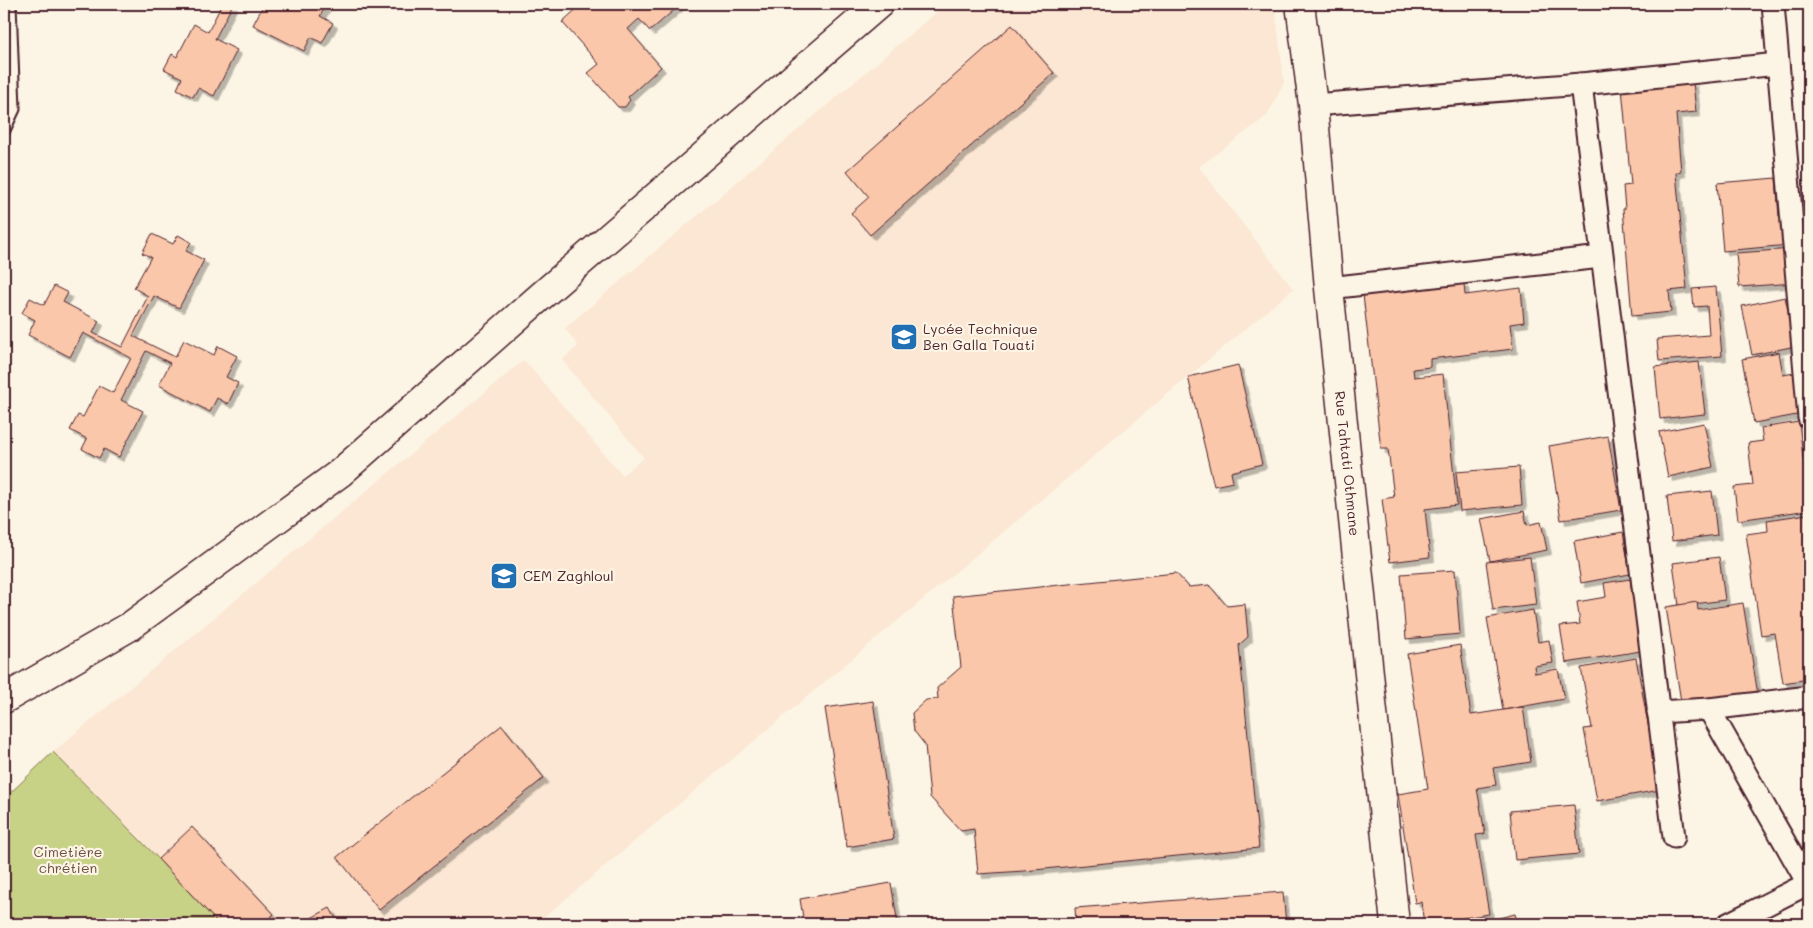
<svg xmlns="http://www.w3.org/2000/svg" width="1813" height="928" font-family="Mali,sans-serif">
	<defs>
		<filter id="shadow"><feDropShadow dx="4.5" dy="4.5" stdDeviation="0" flood-color="#0004"/></filter>
	</defs>
	<rect width="100%" height="100%" fill="#fcf5e5"/>
	<filter id="ink" filterUnits="userSpaceOnUse"><feTurbulence type="fractalNoise" baseFrequency=".02" numOctaves="2"/><feDisplacementMap in="SourceGraphic" scale="10" xChannelSelector="R" yChannelSelector="G"/><feConvolveMatrix kernelMatrix="1 2 1 2 8 2 1 2 1" color-interpolation-filters="sRGB"/></filter>
	<g filter="url(#ink)">
		<!-- built -->
		<polygon fill="#fbe7d3" points="946,4 1275,4 1284,83 1267,116 1199,167 1293,289 536,924 223,924 53,752 524,360 622,475 644,458 562,360 578,346 565,328"/>
		<!-- green -->
		<polygon fill="#c7d286" stroke="#887858" points="53,752 223,924 4,924 4,799"/>
		<!-- building -->
		<g fill="#fac7aa" stroke="#4a1f2b" filter="url(#shadow)">
			<polygon points="222,4 233,4 215,39 237,50 214,96 198,88 193,97 177,89 182,78 164,69 172,54 177,57 194,24 208,32"/>
			<polygon points="264,4 327,4 320,16 333,23 322,43 311,37 304,51 253,25"/>
			<polygon points="582,4 603,4 606,7 610,4 681,4 650,31 639,19 628,29 661,67 628,97 630,100 625,107 618,107 588,73 599,64 562,22"/>
			<polygon points="1805,4 1809,4 1809,32"/>
			<polygon points="1012,25 1054,73 870,235 851,213 869,197 847,171"/>
			<polygon points="1693,82 1696,112 1676,114 1681,172 1676,173 1687,289 1669,291 1671,312 1632,316 1623,209 1625,209 1623,186 1631,185 1622,88"/>
			<polygon points="1776,178 1779,217 1787,216 1789,245 1723,251 1717,183"/>
			<polygon points="152,234 173,244 178,235 191,242 186,251 204,260 179,308 154,296 133,336 175,357 184,340 214,355 218,346 237,356 226,377 238,383 228,404 217,398 210,412 159,385 170,363 146,351 121,400 143,411 119,457 104,449 99,458 82,449 87,439 70,430 78,415 83,417 99,386 113,393 131,358 83,333 70,357 28,335 35,320 22,313 30,298 44,305 54,286 68,293 63,302 99,321 93,333 122,347 148,296 134,288 151,257 142,253"/>
			<polygon points="1793,249 1795,283 1739,287 1736,253"/>
			<polygon points="1464,283 1465,295 1521,288 1524,322 1510,324 1513,349 1430,359 1430,367 1413,369 1414,377 1443,374 1457,505 1425,509 1430,557 1390,562 1382,499 1394,497 1388,449 1381,449 1363,295"/>
			<polygon points="1716,287 1722,356 1659,361 1657,339 1709,335 1707,306 1694,307 1692,289"/>
			<polygon points="1785,297 1796,346 1752,355 1742,306"/>
			<polygon points="1779,352 1783,375 1794,373 1802,414 1754,423 1742,359"/>
			<polygon points="1699,362 1705,414 1660,419 1655,367"/>
			<polygon points="1238,365 1262,464 1231,472 1233,482 1214,486 1188,377"/>
			<polygon points="1799,422 1809,510 1738,520 1734,487 1753,485 1748,443 1763,441 1761,428"/>
			<polygon points="1704,423 1713,467 1668,477 1659,432"/>
			<polygon points="1608,436 1621,510 1561,520 1549,446"/>
			<polygon points="1519,467 1522,505 1460,511 1456,472"/>
			<polygon points="1712,491 1717,535 1672,541 1667,496"/>
			<polygon points="1524,511 1527,525 1541,522 1547,550 1490,561 1481,519"/>
			<polygon points="1808,514 1809,679 1783,683 1775,633 1761,635 1746,534 1768,531 1767,520"/>
			<polygon points="1623,532 1630,574 1581,583 1574,541"/>
			<polygon points="1530,557 1536,605 1493,610 1486,562"/>
			<polygon points="1719,557 1725,600 1679,606 1673,563"/>
			<polygon points="1455,570 1460,634 1406,639 1401,574"/>
			<polygon points="1176,573 1189,587 1209,585 1227,606 1245,604 1248,637 1239,645 1259,848 1024,871 978,874 974,829 961,831 930,797 925,745 914,731 912,713 926,700 938,699 937,688 961,667 953,596"/>
			<polygon points="1630,579 1641,651 1566,663 1560,626 1580,624 1577,602 1606,597 1604,583"/>
			<polygon points="1697,602 1698,610 1743,603 1758,695 1682,708 1666,607"/>
			<polygon points="1533,610 1538,642 1549,640 1553,663 1534,666 1535,673 1558,669 1564,699 1503,710 1487,618"/>
			<polygon points="1460,645 1471,715 1523,707 1531,762 1493,768 1496,785 1477,788 1485,834 1476,835 1489,914 1424,924 1421,902 1415,903 1398,794 1428,789 1407,654"/>
			<polygon points="1636,658 1660,790 1597,801 1584,729 1592,728 1581,668"/>
			<polygon points="873,701 894,839 847,847 825,708"/>
			<polygon points="502,725 544,778 379,910 337,857"/>
			<polygon points="1574,805 1579,854 1515,860 1510,811"/>
			<polygon points="192,827 274,914 262,924 219,924 158,859"/>
			<polygon points="891,883 898,924 804,924 800,899"/>
			<polygon points="1283,892 1286,924 1076,924 1075,908"/>
			<polygon points="330,908 339,924 300,924"/>
			<polygon points="1515,914 1518,924 1474,924"/>
			<polygon points="1002,917 1003,924 960,924"/>
		</g>
		<g fill="none" stroke-linecap="round" stroke-linejoin="round">
			<!-- service casing -->
			<g stroke="#4a1f2b" stroke-width="15">
				<polyline id="service" points="4,130 14,109 10,4"/>
			</g>
			<!-- minor casing -->
			<g stroke="#4a1f2b" stroke-width="25">
				<g id="minor">
					<polyline points="1773,4 1809,418"/>
					<polyline points="1581,84 1674,837"/>
					<polyline points="1313,105 1581,84 1778,64"/>
					<polyline points="1329,288 1601,257"/>
					<polyline points="1709,709 1809,885"/>
					<polyline points="1658,712 1709,709 1809,697"/>
					<polyline points="1728,924 1809,883"/>
				</g>
			</g>
			<!-- secondary casing -->
			<g stroke="#4a1f2b" stroke-width="31">
				<g id="secondary">
					<path id="s1" d="M1300,4L1313,105L1329,288L1395,924"/>
					<polyline points="4,699 129,627 340,473 540,297 879,4"/>
				</g>
			</g>
			<!-- service -->
			<use href="#service" stroke="#fcf5e5" stroke-width="11"/>
			<!-- minor -->
			<use href="#minor" stroke="#fcf5e5" stroke-width="21"/>
			<!-- secondary -->
			<use href="#secondary" stroke="#fcf5e5" stroke-width="28"/>
		</g>
	</g>
	<!-- icons -->
	<defs>
		<g id="school-square" transform="scale(1.4375)"><rect x="-9" y="-9" width="18" height="18" rx="4" fill="#1f6fb2" stroke="#fcf5e5"/><path d="M0-5L7-2L0 1L-7-2ZM-4 1L0 2.5L4 1V4Q0 6-4 4Z" fill="#fff"/></g>
	</defs>
	<g fill-rule="evenodd">
		<use href="#school-square" x="904" y="337"/>
		<use href="#school-square" x="504" y="576"/>
	</g>
	<g text-anchor="middle" stroke-width="4.5" stroke-linejoin="round" paint-order="stroke">
		<!-- poi labels -->
		<g font-size="14" fill="#4a1f2b" stroke="#fcf5e5" text-anchor="start">
			<text x="923" y="334">Lycée Technique<tspan x="923" dy="16">Ben Galla Touati</tspan></text>
			<text x="523" y="581">CEM Zaghloul</text>
		</g>
		<!-- street labels -->
		<g font-size="14" fill="#4a1f2b" stroke="#fcf5e5">
			<text dy="5" stroke="none"><textPath href="#s1" startOffset="462">Rue Tahtati Othmane</textPath></text>
		</g>
		<!-- park labels -->
		<g font-size="14" fill="#694c42" stroke="#fcf5e5">
			<text x="68" y="857">Cimetière<tspan x="68" dy="16">chrétien</tspan></text>
		</g>
	</g>
	<!-- margin -->
	<rect width="1813" height="928" fill="none" stroke="#fcf5e5" stroke-width="20"/>
	<rect x="10" y="10" width="1793" height="908" fill="none" stroke="#4a1f2b" stroke-width="2" filter="url(#ink)"/>
</svg>
